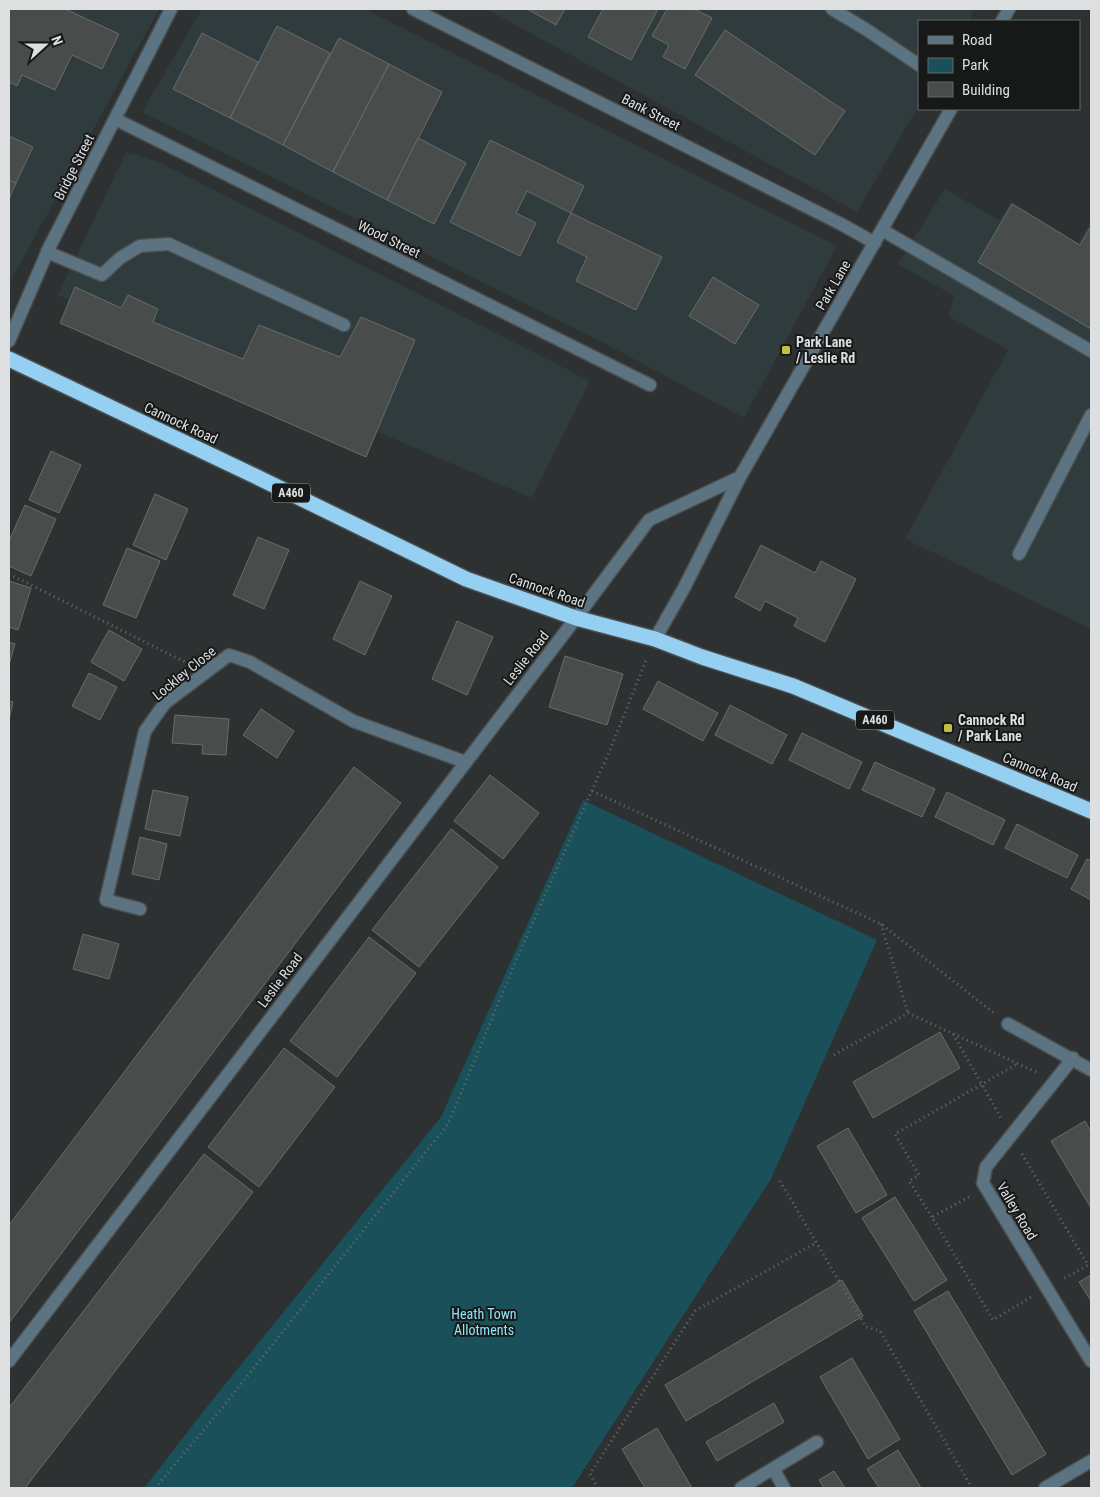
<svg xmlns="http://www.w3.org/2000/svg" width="1100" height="1497" font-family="'Roboto Condensed',sans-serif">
	<rect width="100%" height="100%" fill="#2d3132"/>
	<!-- built -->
	<g fill="#2f3b3d">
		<polygon points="9,9 159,9 9,284"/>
		<polygon points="202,9 365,9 837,246 744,418 600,341 142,112"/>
		<polygon points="486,9 975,9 968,21 919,21 919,105 857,212"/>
		<polygon points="126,152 159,162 590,381 532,498 58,295"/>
		<polygon points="945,189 999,220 1011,201 1078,243 1091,220 1091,629 905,539 1008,350 948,316 954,296 898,264"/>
	</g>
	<!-- green -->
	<polygon fill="#1a505a" points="583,800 877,940 771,1179 572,1488 144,1488 210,1403 441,1117"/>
	<!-- building -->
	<g fill="#484d4c" stroke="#676c6c">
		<polygon points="9,9 65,9 119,34 102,69 72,55 55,90 22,75 17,86 9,82"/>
		<polygon points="527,9 565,9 556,25"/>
		<polygon points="603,9 658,9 631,60 588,37"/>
		<polygon points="667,9 694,9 712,18 685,69 663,57 669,45 652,36"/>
		<polygon points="277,26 330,53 283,145 230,118"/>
		<polygon points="725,30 845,111 815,155 695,75"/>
		<polygon points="202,33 258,62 230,118 173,89"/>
		<polygon points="339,38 389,64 333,172 283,145"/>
		<polygon points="389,64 442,92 387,200 333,172"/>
		<polygon points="9,136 33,147 16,183 9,180"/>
		<polygon points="418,138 466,163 434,224 387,200"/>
		<polygon points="490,140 584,186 571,213 527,191 516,213 536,223 520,256 450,222"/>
		<polygon points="9,180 16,183 9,199"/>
		<polygon points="1012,204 1080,245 1091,226 1091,329 978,262"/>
		<polygon points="571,213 662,257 636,310 576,281 587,257 557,242"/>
		<polygon points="713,277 759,305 735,344 689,316"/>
		<polygon points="75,287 121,308 128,295 158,309 153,322 243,359 259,325 340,357 361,317 415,340 366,457 60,323"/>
		<polygon points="51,451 81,465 59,513 29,500"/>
		<polygon points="155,494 188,509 166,560 133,545"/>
		<polygon points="25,505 56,519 31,576 9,566 9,541"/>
		<polygon points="258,537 289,550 264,609 233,595"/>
		<polygon points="761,545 815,573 821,561 856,579 825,642 794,626 798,618 765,601 760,611 735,597"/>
		<polygon points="127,548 160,561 136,618 103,605"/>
		<polygon points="9,581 31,588 18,630 9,627"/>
		<polygon points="360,581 392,596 365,655 333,639"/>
		<polygon points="457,621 493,637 467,695 432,679"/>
		<polygon points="109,630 142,649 124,681 91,662"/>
		<polygon points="9,642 15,644 9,665"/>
		<polygon points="565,656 623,674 607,725 549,707"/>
		<polygon points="89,673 117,687 100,720 72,706"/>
		<polygon points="658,681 718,713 703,741 643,709"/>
		<polygon points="9,701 13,702 9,720"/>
		<polygon points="730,705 787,735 772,764 715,735"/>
		<polygon points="261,709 294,731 277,758 243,735"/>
		<polygon points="175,715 229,719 226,755 202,754 203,745 172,743"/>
		<polygon points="802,733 862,762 849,789 789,760"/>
		<polygon points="875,762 935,789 922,817 862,790"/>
		<polygon points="354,767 401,803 9,1323 9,1225"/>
		<polygon points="490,775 539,813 503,859 454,821"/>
		<polygon points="153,790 188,797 180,836 145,829"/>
		<polygon points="947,792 1005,820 993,845 935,817"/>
		<polygon points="1017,824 1078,855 1067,878 1005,848"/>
		<polygon points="451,829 498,867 419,967 372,930"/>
		<polygon points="140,837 167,844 159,880 132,874"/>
		<polygon points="1087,859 1091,861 1091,900 1071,889"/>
		<polygon points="83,934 119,944 109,979 73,969"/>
		<polygon points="369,937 416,973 337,1077 290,1041"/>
		<polygon points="940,1032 960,1068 873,1118 853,1082"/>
		<polygon points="284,1048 335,1087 259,1187 208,1147"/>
		<polygon points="1085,1121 1091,1132 1091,1208 1051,1141"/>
		<polygon points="848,1128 887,1195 856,1213 817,1146"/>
		<polygon points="204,1154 253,1192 25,1488 9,1488 9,1408"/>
		<polygon points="895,1197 947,1280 914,1301 862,1218"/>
		<polygon points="1091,1275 1091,1301 1079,1282"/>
		<polygon points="842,1280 863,1316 686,1421 665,1385"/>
		<polygon points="948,1291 1046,1454 1012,1475 914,1311"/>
		<polygon points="852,1358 900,1439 868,1459 820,1377"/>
		<polygon points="774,1403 784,1422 717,1461 706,1442"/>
		<polygon points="657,1428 692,1488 645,1488 622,1449"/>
		<polygon points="898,1450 921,1488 879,1488 867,1469"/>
		<polygon points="834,1471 845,1488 824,1488 819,1480"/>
	</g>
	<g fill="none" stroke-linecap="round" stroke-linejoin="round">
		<!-- minor casing -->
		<g stroke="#494d4e" stroke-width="15">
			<g id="minor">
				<polyline points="413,9 841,224 875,243"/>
				<polyline points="832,9 867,30 919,65"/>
				<polyline points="1002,21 1009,9"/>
				<polyline points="115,119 650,385"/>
				<polyline points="882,230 1091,351"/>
				<polyline points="47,252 102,275 120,258 140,246 169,244 344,325"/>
				<polyline points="9,341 49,248 171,9"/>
				<polyline points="1019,554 1091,415"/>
				<polyline points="655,639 684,588 740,477 951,109"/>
				<polyline points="140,909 106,900 145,731 165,703 229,655 250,662 353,721 465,762"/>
				<polyline points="1008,1024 1091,1070"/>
				<polyline points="1073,1058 986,1167 983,1183 1091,1361"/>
				<polyline points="9,1361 576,618 649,520 740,477"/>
				<polyline points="774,1470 784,1488"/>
				<polyline points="741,1488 817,1442"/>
				<polyline points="1045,1488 1091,1461"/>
			</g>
		</g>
		<!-- highway casing -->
		<g stroke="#494d4e" stroke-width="18">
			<polyline id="highway" points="9,359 257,477 466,579 576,618 655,639 702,657 793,686 1091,811"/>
		</g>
		<!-- path -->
		<g stroke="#686b6c" stroke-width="3" stroke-dasharray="1 4" stroke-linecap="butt">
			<polyline points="9,574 187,663"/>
			<polyline points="592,791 881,924 994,1013"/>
			<polyline points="881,924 908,1013"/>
			<polyline points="953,1034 1001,1118"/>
			<polyline points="834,1055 908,1013 1036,1072"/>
			<polyline points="1022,1154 1088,1265 1063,1279"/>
			<polyline points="780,1181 866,1327 880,1331 972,1488"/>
			<polyline points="969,1197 932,1217 993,1320 1031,1297"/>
			<polyline points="932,1217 909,1181 919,1175 895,1134 1017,1064"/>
			<polyline points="155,1488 218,1413 448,1124 517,958 610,750 647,658"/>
			<polyline points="598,1488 590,1474 695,1311 816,1243"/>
		</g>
		<!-- minor -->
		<use href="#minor" stroke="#5c7381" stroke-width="12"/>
		<!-- highway -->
		<use href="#highway" stroke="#95d0f2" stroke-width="15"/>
	</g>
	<!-- markers -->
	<g fill="#c1be40" stroke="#171919" stroke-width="2">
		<rect x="781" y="345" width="10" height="10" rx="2.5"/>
		<rect x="943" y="723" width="10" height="10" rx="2.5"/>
	</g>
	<g text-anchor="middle" stroke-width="4" stroke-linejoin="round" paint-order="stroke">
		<!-- shield labels -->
		<g fill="#171919" stroke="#a2a4a4" stroke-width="1">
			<rect x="272" y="483.5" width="38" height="19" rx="4"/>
			<rect x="856" y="710.5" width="38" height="19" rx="4"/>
		</g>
		<g font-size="12" font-weight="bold" fill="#dddfe0">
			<text x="291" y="497">A460</text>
			<text x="875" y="724">A460</text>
		</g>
		<!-- street labels -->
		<g font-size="14" fill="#dddfe0" stroke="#171919">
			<text transform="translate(651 112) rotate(27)" y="5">Bank Street</text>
			<text transform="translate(74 167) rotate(-63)" y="5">Bridge Street</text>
			<text transform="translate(389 239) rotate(26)" y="5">Wood Street</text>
			<text transform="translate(833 285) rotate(-60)" y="5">Park Lane</text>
			<text transform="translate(181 423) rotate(25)" y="5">Cannock Road</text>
			<text transform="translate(547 590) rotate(19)" y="5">Cannock Road</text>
			<text transform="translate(526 658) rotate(-52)" y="5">Leslie Road</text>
			<text transform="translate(184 673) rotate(-39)" y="5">Lockley Close</text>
			<text transform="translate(1040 772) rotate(23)" y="5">Cannock Road</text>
			<text transform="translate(280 980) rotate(-53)" y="5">Leslie Road</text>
			<text transform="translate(1017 1211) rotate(59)" y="5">Valley Road</text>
		</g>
		<!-- poi labels -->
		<g font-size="14" font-weight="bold" fill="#dddfe0" stroke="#171919" text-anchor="start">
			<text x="796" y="347">Park Lane<tspan x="796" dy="16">/ Leslie Rd</tspan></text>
			<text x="958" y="725">Cannock Rd<tspan x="958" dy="16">/ Park Lane</tspan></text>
		</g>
		<!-- park labels -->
		<g font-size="14" fill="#90e5f7" stroke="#171919">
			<text x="484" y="1319">Heath Town<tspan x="484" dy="16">Allotments</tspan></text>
		</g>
	</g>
	<!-- border -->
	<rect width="1100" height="1497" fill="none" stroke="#dddfe0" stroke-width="20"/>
	<!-- legend -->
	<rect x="918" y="20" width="162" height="90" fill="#171919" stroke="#666869"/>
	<rect x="928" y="36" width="25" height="8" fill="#5c7381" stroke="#666869"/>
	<text x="962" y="45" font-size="15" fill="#dddfe0">Road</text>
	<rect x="928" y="58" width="25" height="15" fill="#1a505a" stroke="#666869"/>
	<text x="962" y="70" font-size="15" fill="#dddfe0">Park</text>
	<rect x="928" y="82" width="25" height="15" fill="#484d4c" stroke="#666869"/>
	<text x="962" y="95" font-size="15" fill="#dddfe0">Building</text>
	<!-- north arrow -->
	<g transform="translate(45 45) rotate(69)" stroke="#171919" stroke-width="4" paint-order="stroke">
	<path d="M0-4L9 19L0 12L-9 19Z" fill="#dddfe0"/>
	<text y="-8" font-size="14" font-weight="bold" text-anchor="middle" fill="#dddfe0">N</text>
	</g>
</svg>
